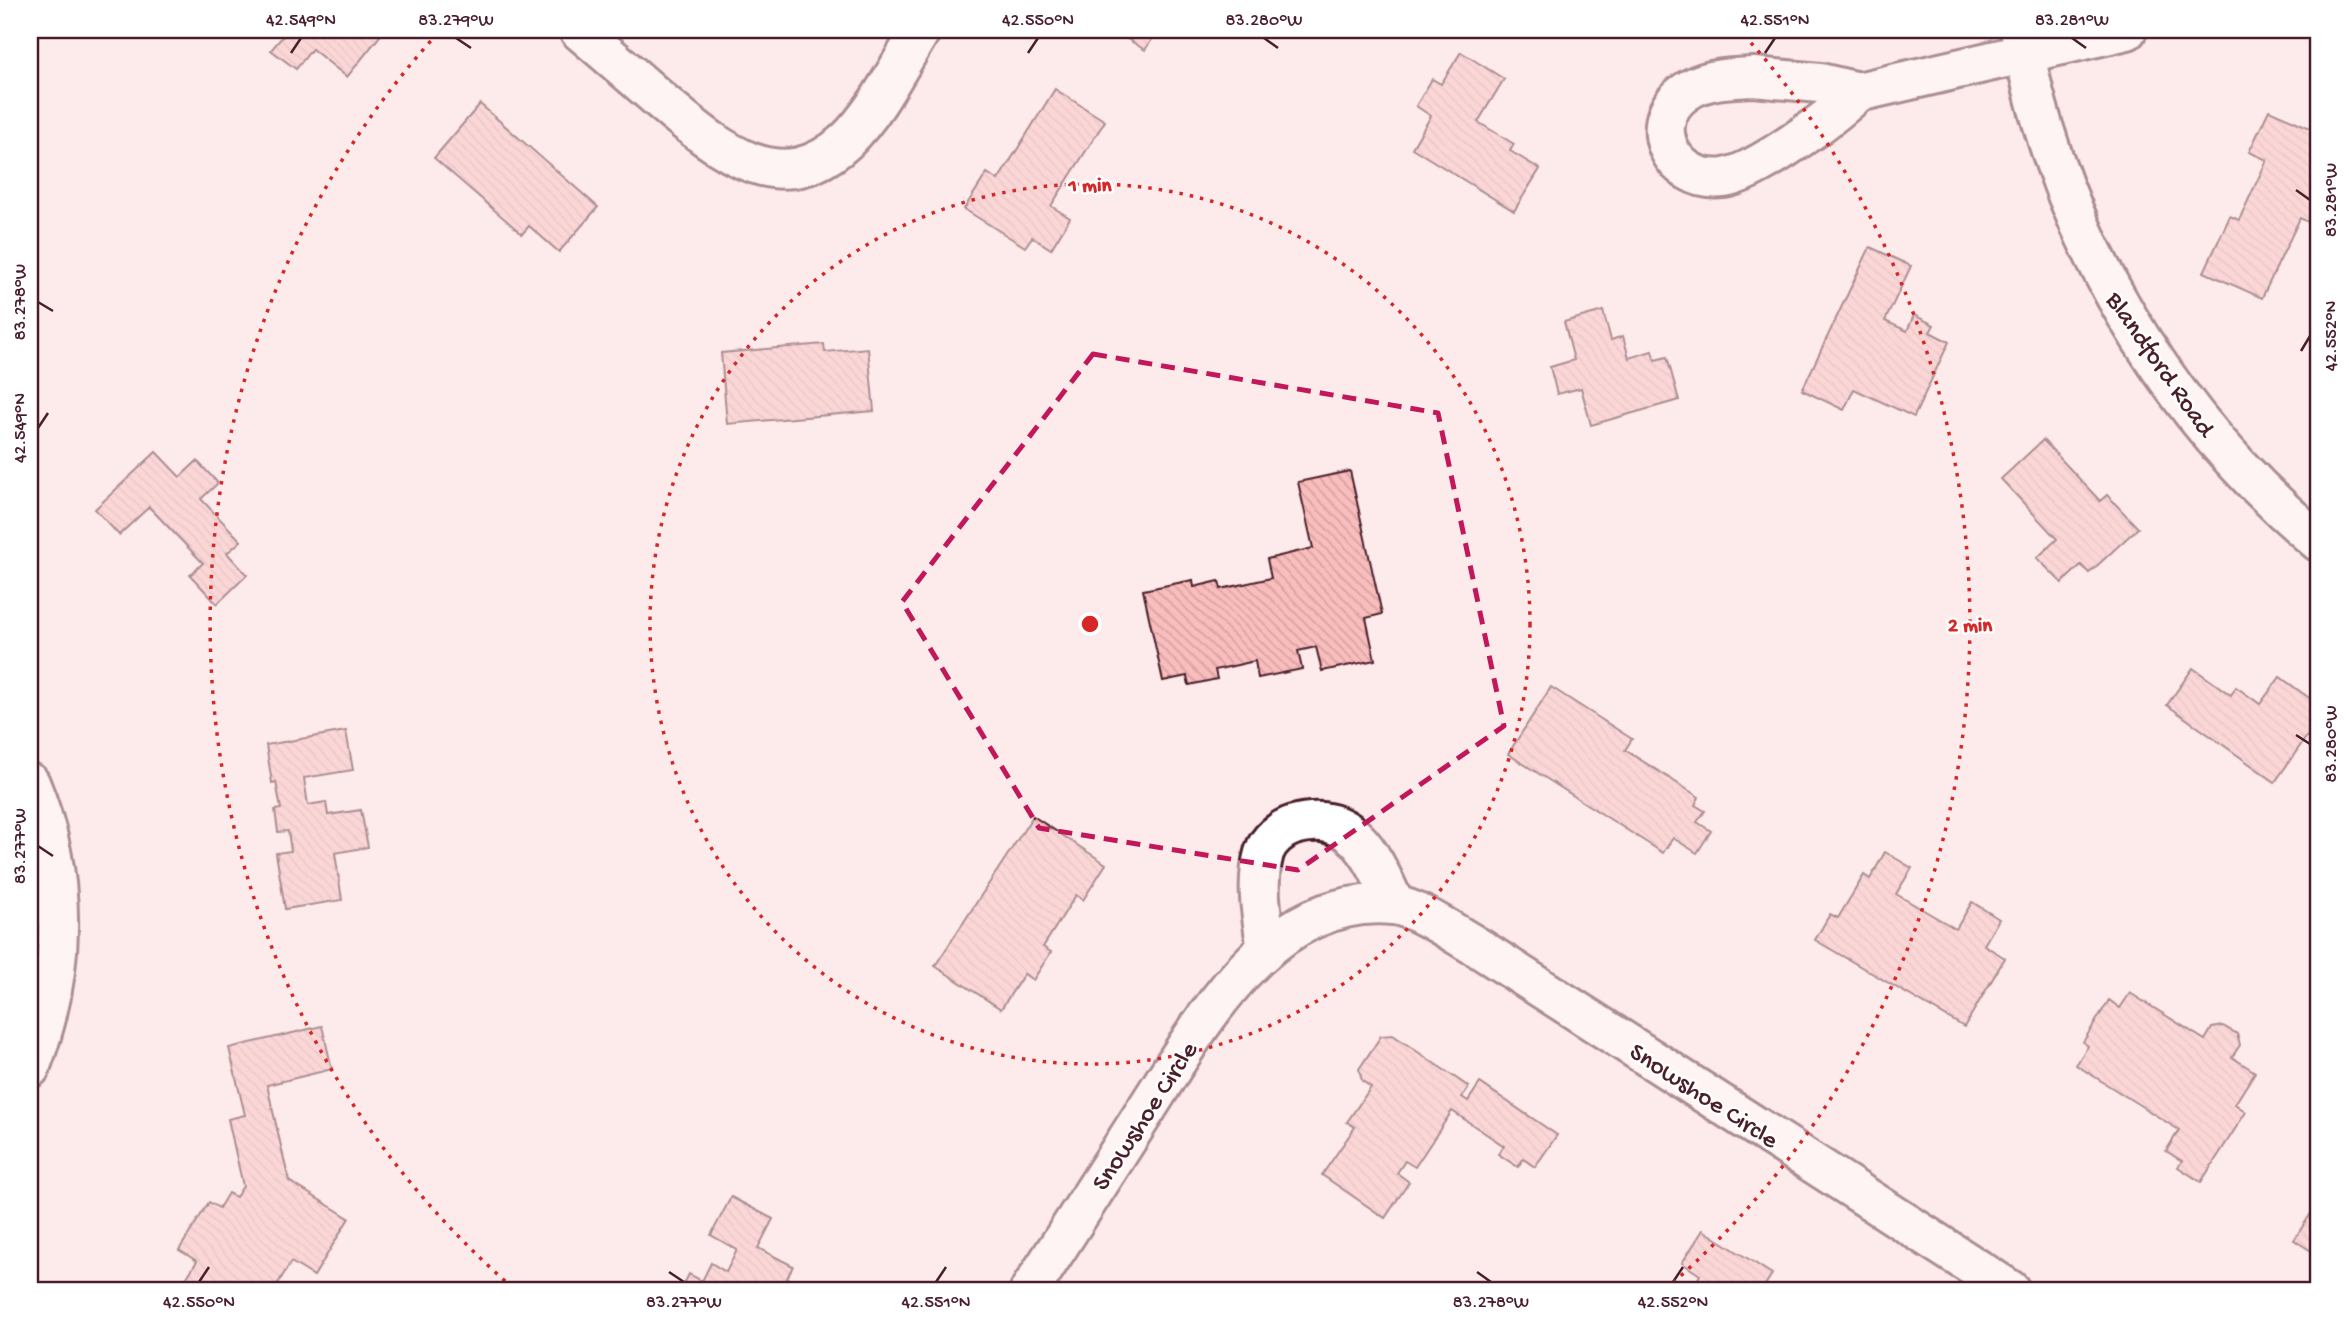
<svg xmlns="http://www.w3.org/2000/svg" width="2349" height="1320" font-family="'Gochi Hand',sans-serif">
	<defs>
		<pattern id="building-back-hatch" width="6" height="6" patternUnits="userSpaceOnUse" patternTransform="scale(1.75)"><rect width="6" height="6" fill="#f9bdbc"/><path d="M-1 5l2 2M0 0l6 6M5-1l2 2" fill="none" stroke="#d7a2a2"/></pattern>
	</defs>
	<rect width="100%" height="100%" fill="#fdebeb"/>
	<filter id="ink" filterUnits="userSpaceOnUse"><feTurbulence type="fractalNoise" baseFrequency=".0143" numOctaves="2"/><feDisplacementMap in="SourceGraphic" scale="14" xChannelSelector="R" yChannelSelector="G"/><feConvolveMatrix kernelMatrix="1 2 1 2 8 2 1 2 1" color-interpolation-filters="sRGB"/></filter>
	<g filter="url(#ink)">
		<!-- building -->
		<g fill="url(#building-back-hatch)" stroke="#4a1f2b" stroke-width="2">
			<polygon points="288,30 372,30 380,36 347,77 312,49 296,69 271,50"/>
			<polygon points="1113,30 1158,30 1145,50"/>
			<polygon points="1461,52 1504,79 1478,122 1514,144 1510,151 1540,169 1514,211 1412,148 1431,116 1416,106 1432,79 1441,84"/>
			<polygon points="1055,89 1105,121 1051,206 1070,218 1051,249 1032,237 1025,247 964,209 987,173 998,180"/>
			<polygon points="480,104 598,207 559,252 529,226 522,234 434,158"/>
			<polygon points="2319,109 2319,202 2310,223 2300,218 2262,298 2204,272 2230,216 2239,220 2267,160 2249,152 2269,110 2310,128"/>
			<polygon points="1870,247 1911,266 1885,321 1907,331 1914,315 1934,325 1930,332 1949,342 1914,417 1854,389 1844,410 1802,390"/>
			<polygon points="1603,311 1611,340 1623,336 1629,358 1652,351 1655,360 1667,357 1679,400 1591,425 1581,388 1557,394 1550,367 1574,360 1564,322"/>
			<polygon points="824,344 825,352 868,348 874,411 727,424 721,353"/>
			<polygon points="2043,440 2100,501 2107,495 2138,528 2089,573 2081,565 2062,583 2037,558 2057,539 2001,479"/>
			<polygon points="156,452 180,477 197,461 218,483 201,499 241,541 227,553 247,575 217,604 190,575 203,563 149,507 119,535 95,509"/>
			<polygon points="1350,471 1382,614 1366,618 1375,660 1322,671 1316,647 1298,651 1302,669 1258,678 1255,661 1215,670 1217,679 1189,685 1187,676 1163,681 1143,590 1193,580 1194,587 1219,581 1221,589 1271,578 1267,559 1313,548 1298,482"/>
			<polygon points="2193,668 2231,695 2236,687 2260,704 2280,677 2319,705 2319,719 2275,782 2167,705"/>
			<polygon points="1551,687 1632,739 1625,750 1699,797 1695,805 1705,811 1697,822 1711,831 1697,853 1673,838 1663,853 1508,754"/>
			<polygon points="346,731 353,770 304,778 308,805 326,802 328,815 361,810 368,847 335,853 342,900 285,909 276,853 291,851 288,831 278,832 275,810 281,809 276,782 272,783 266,745"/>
			<polygon points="1033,816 1106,864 1083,900 1076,895 1043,947 1051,952 1033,980 1024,974 1001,1009 935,966"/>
			<polygon points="1885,852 1912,868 1896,894 1956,929 1972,902 1999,919 1984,945 2005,958 1964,1027 1815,940 1830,914 1838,918 1864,875 1870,879"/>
			<polygon points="2130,993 2205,1040 2212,1028 2223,1026 2237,1034 2240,1045 2232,1057 2255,1072 2235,1104 2246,1112 2201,1182 2178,1167 2182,1161 2166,1151 2179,1130 2076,1065 2088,1046 2083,1042 2109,1000 2120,1008"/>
			<polygon points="322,1026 332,1069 267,1085 289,1181 349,1218 314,1276 291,1262 274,1290 179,1290 197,1261 179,1250 209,1202 219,1208 228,1193 236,1197 243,1186 228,1119 245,1115 229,1048"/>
			<polygon points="1393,1035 1469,1087 1462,1097 1468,1101 1480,1083 1557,1135 1535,1167 1523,1159 1518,1167 1498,1154 1504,1146 1452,1111 1415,1167 1405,1161 1397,1173 1409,1182 1385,1218 1322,1175 1355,1127 1347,1122 1371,1087 1362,1081 1359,1069 1381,1036"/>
			<polygon points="731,1197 773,1219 758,1248 793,1266 781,1290 681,1290 689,1274 702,1281 711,1263 726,1272 737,1250 711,1235"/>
			<polygon points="2319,1201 2319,1256 2294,1240"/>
			<polygon points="1703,1230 1772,1274 1762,1290 1691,1290 1700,1275 1682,1263"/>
		</g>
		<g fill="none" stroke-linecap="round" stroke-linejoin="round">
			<!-- street casing -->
			<g stroke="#4a1f2b" stroke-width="44">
				<g id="street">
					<path d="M579,30C606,53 633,76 660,100C715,146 778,204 846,141C877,111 898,67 921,30"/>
					<path d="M2020,30C2056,230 2164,413 2319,542"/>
					<path d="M1754,77L1820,83L1858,92C1833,116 1757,173 1724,178C1669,185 1640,116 1692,88C1711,78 1733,78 1754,77Z"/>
					<polyline points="1858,92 2127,30"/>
					<path d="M30,783C69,876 66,975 30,1068"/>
					<path d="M1267,949C1262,917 1255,885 1264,853C1268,840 1281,829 1294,825C1355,808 1374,861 1395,905"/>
					<path d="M1030,1290C1068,1232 1105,1174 1142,1116C1199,1028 1268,893 1393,905C1418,908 1456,935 1479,948L2010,1290"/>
				</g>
			</g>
			<!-- street -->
			<use href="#street" stroke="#fff" stroke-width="38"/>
		</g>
	</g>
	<!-- marked area -->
	<path d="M0 0H2349V1320H0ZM1093,354L1438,413L1504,726L1298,870L1039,828L902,602Z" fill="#fdebeb" fill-opacity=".55" fill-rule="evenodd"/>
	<path fill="none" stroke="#c2185b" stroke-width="5" stroke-dasharray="14 9" stroke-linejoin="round" d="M1093,354L1438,413L1504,726L1298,870L1039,828L902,602Z"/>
	<!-- ticks -->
	<path fill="none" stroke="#4a1f2b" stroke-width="2.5" d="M456,38L471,48M1264,38L1278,48M2072,38L2086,48M291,53L301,38M1028,53L1038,38M1765,53L1775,38M2296,190L2310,200M38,302L53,311M2301,351L2310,336M38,428L48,413M2296,735L2310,744M38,846L53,856M669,1272L684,1282M1477,1272L1491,1282M199,1282L209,1267M936,1282L946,1267M1673,1282L1683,1267"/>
	<!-- distance rings -->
	<g fill="none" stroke="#d62828" stroke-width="3.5" stroke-dasharray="3.5 7">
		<circle cx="1090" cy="624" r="440"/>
		<path d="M513 1288A880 880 0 0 1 436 35M1744 35A880 880 0 0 1 1667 1288"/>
	</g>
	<g text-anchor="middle" stroke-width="5" stroke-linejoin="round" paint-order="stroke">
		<!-- street labels -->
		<g font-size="26" fill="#4a1f2b" stroke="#fff">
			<text transform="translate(2162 363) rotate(55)" y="9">Blandford Road</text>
			<text transform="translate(1705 1094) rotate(33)" y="9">Snowshoe Circle</text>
			<text transform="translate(1143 1115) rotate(-57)" y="9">Snowshoe Circle</text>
		</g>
	</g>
	<circle cx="1090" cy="624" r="10" fill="#d62828" stroke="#fff" stroke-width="3.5"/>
	<g font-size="21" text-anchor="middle" font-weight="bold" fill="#d62828" stroke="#fff" stroke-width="5" stroke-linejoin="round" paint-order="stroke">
		<text x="1090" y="191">1 min</text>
		<text x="1970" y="631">2 min</text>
	</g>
	<!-- margin -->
	<rect width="2349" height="1320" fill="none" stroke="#fff" stroke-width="77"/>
	<rect x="38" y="38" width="2272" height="1244" fill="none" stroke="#4a1f2b" stroke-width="2.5"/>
	<g font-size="18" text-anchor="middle" fill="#4a1f2b">
		<text x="301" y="25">42.549°N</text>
		<text x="456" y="25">83.279°W</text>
		<text x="1038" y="25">42.550°N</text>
		<text x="1264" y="25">83.280°W</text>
		<text x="1775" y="25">42.551°N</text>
		<text x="2072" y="25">83.281°W</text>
		<text transform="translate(2330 200) rotate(-90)" y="6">83.281°W</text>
		<text transform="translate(19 302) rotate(-90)" y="6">83.278°W</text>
		<text transform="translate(2330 336) rotate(-90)" y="6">42.552°N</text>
		<text transform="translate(19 428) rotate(-90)" y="6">42.549°N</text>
		<text transform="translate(2330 744) rotate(-90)" y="6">83.280°W</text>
		<text transform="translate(19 846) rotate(-90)" y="6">83.277°W</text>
		<text x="199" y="1307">42.550°N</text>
		<text x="684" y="1307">83.277°W</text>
		<text x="936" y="1307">42.551°N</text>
		<text x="1491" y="1307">83.278°W</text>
		<text x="1673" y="1307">42.552°N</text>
	</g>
</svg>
